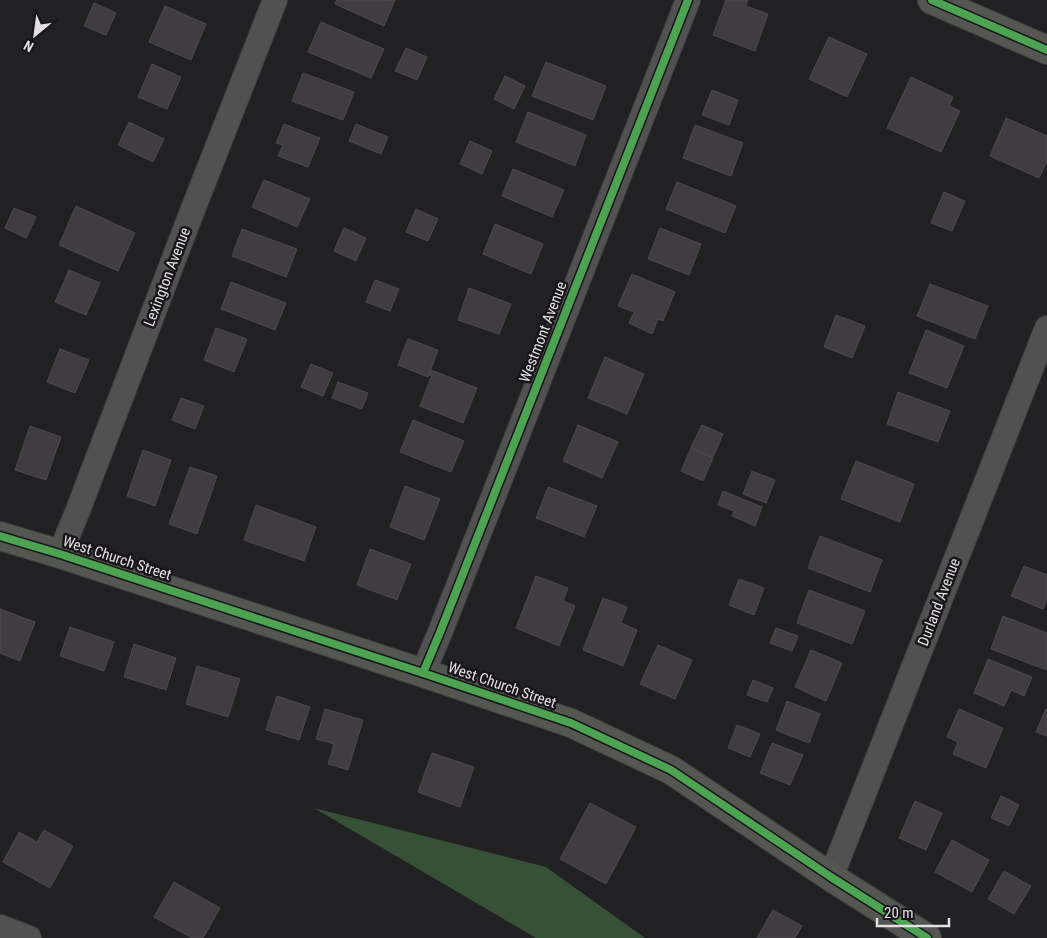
<svg xmlns="http://www.w3.org/2000/svg" width="1047" height="938" font-family="'Roboto Condensed',sans-serif">
	<rect width="100%" height="100%" fill="#212022"/>
	<!-- forest -->
	<polygon fill="#365136" points="314,808 546,867 645,938 536,938"/>
	<!-- building -->
	<g fill="#413c43" stroke="#4b4a4c">
		<polygon points="337,0 395,0 384,26 335,4"/>
		<polygon points="726,0 748,0 746,6 768,14 755,51 713,35"/>
		<polygon points="94,3 116,13 106,35 84,26"/>
		<polygon points="165,6 206,24 191,60 149,42"/>
		<polygon points="321,22 384,49 371,78 308,52"/>
		<polygon points="829,37 867,54 847,97 809,79"/>
		<polygon points="406,48 427,57 417,80 395,71"/>
		<polygon points="546,62 606,86 593,120 532,96"/>
		<polygon points="152,64 181,77 167,109 138,97"/>
		<polygon points="303,73 354,92 343,120 292,101"/>
		<polygon points="505,76 525,86 514,109 494,99"/>
		<polygon points="911,77 953,97 949,106 960,111 941,152 887,128"/>
		<polygon points="712,90 738,100 729,125 702,115"/>
		<polygon points="528,112 586,135 575,166 516,142"/>
		<polygon points="1006,118 1047,136 1047,161 1039,178 990,156"/>
		<polygon points="129,122 164,139 153,162 118,145"/>
		<polygon points="284,124 320,138 308,167 278,156 283,145 276,143"/>
		<polygon points="356,124 388,137 381,154 349,141"/>
		<polygon points="695,125 743,143 731,176 683,158"/>
		<polygon points="470,141 492,151 482,174 460,164"/>
		<polygon points="513,169 564,190 552,217 502,196"/>
		<polygon points="264,180 310,199 297,227 252,207"/>
		<polygon points="677,182 736,206 725,233 666,209"/>
		<polygon points="944,192 965,201 952,231 931,223"/>
		<polygon points="76,206 135,233 118,271 59,245"/>
		<polygon points="14,208 36,217 26,238 5,228"/>
		<polygon points="416,209 438,219 428,241 406,232"/>
		<polygon points="495,224 543,244 531,274 483,254"/>
		<polygon points="344,228 366,238 356,261 334,251"/>
		<polygon points="660,228 701,244 689,275 648,259"/>
		<polygon points="242,229 297,249 286,277 232,256"/>
		<polygon points="69,270 100,283 86,315 55,302"/>
		<polygon points="632,274 675,292 663,321 658,319 652,334 629,323 634,312 618,306"/>
		<polygon points="375,280 399,289 390,311 366,302"/>
		<polygon points="231,282 286,303 275,330 221,309"/>
		<polygon points="930,284 988,306 975,339 917,316"/>
		<polygon points="469,288 511,304 499,334 458,320"/>
		<polygon points="836,315 865,326 852,358 824,347"/>
		<polygon points="216,328 247,339 234,372 204,360"/>
		<polygon points="926,330 964,346 947,388 909,373"/>
		<polygon points="408,339 438,350 428,377 398,365"/>
		<polygon points="60,349 89,360 75,393 47,382"/>
		<polygon points="605,357 644,374 627,414 588,398"/>
		<polygon points="311,364 333,373 323,396 301,387"/>
		<polygon points="431,370 477,388 463,423 420,406 432,375 429,375"/>
		<polygon points="338,382 368,393 362,409 332,398"/>
		<polygon points="898,392 950,411 938,442 887,424"/>
		<polygon points="181,398 204,406 195,429 172,420"/>
		<polygon points="413,420 464,441 451,472 400,452"/>
		<polygon points="578,425 618,442 602,478 563,461"/>
		<polygon points="702,425 723,434 713,457 691,447"/>
		<polygon points="30,426 61,437 46,480 15,470"/>
		<polygon points="691,448 713,458 703,481 681,471"/>
		<polygon points="143,450 171,460 155,506 127,496"/>
		<polygon points="856,461 914,484 900,522 841,499"/>
		<polygon points="190,467 217,476 197,534 169,524"/>
		<polygon points="752,471 775,480 766,503 743,494"/>
		<polygon points="405,486 440,499 424,540 390,527"/>
		<polygon points="548,487 597,506 584,537 536,518"/>
		<polygon points="723,491 762,507 755,526 732,516 734,511 718,505"/>
		<polygon points="256,505 316,527 304,561 244,540"/>
		<polygon points="820,536 882,560 870,592 808,568"/>
		<polygon points="370,549 411,564 397,600 357,585"/>
		<polygon points="1024,566 1047,575 1047,600 1043,609 1011,596"/>
		<polygon points="536,576 568,588 563,601 575,606 559,646 516,628"/>
		<polygon points="739,579 764,588 754,615 729,605"/>
		<polygon points="809,590 865,611 852,644 797,623"/>
		<polygon points="603,598 627,607 621,623 637,630 623,666 583,650"/>
		<polygon points="0,609 35,622 20,661 0,653"/>
		<polygon points="1003,616 1047,633 1047,670 991,649"/>
		<polygon points="70,627 114,642 104,671 60,656"/>
		<polygon points="776,628 798,636 792,651 770,643"/>
		<polygon points="134,644 176,658 166,690 124,677"/>
		<polygon points="658,645 692,660 675,699 640,684"/>
		<polygon points="811,650 842,663 826,701 795,687"/>
		<polygon points="988,659 1032,677 1024,696 1011,690 1004,706 974,693"/>
		<polygon points="197,666 240,679 228,717 186,704"/>
		<polygon points="753,680 773,688 767,702 747,695"/>
		<polygon points="277,696 310,707 299,740 266,730"/>
		<polygon points="787,701 820,714 809,743 776,730"/>
		<polygon points="325,709 363,720 348,770 328,764 334,744 316,739"/>
		<polygon points="959,709 1003,728 986,768 953,754 958,742 947,737"/>
		<polygon points="1046,709 1047,709 1047,736 1036,732"/>
		<polygon points="737,725 760,734 750,757 728,748"/>
		<polygon points="772,743 803,755 790,785 760,773"/>
		<polygon points="432,753 474,767 460,807 418,792"/>
		<polygon points="1001,796 1019,805 1009,826 991,818"/>
		<polygon points="915,801 942,813 926,850 899,838"/>
		<polygon points="590,803 636,827 606,884 560,859"/>
		<polygon points="44,830 73,846 50,888 3,862 19,832 37,842"/>
		<polygon points="952,840 989,860 972,892 935,872"/>
		<polygon points="1004,871 1031,886 1014,914 988,899"/>
		<polygon points="174,882 220,908 203,938 192,938 154,917"/>
		<polygon points="773,910 802,926 795,938 757,938"/>
	</g>
	<g fill="none" stroke-linecap="round" stroke-linejoin="round">
		<!-- minor casing -->
		<g stroke="#3e3d3f" stroke-width="26">
			<g id="minor">
				<polyline points="60,554 78,510 188,222 275,0"/>
				<polyline points="423,673 441,630 688,0"/>
				<polyline points="831,877 1047,328"/>
				<polyline points="0,927 29,938"/>
			</g>
		</g>
		<!-- primary casing -->
		<g stroke="#3e3d3f" stroke-width="30">
			<g id="primary">
				<polyline points="932,0 1047,50"/>
				<polyline points="0,536 60,554 423,673 571,723 671,770 831,877 927,938"/>
			</g>
		</g>
		<!-- minor -->
		<use href="#minor" stroke="#525152" stroke-width="24"/>
		<!-- primary -->
		<use href="#primary" stroke="#545652" stroke-width="28"/>
		<!-- cycleway casing -->
		<g stroke="#19161a" stroke-width="11">
			<g id="cycleway">
				<polyline points="932,0 1047,50"/>
				<polyline points="0,536 60,554 423,673 571,723 671,770 831,877 927,938"/>
				<polyline points="423,673 441,630 688,0"/>
			</g>
		</g>
		<!-- cycleway -->
		<use href="#cycleway" stroke="#4ca352" stroke-width="8"/>
	</g>
	<g text-anchor="middle" stroke-width="5" stroke-linejoin="round" paint-order="stroke">
		<!-- street labels -->
		<g font-size="15" fill="#e2e0e3" stroke="#19161a">
			<text transform="translate(167 277) rotate(-69)" y="5">Lexington Avenue</text>
			<text transform="translate(543 332) rotate(-69)" y="5">Westmont Avenue</text>
			<text transform="translate(117 558) rotate(18)" y="5">West Church Street</text>
			<text transform="translate(939 602) rotate(-69)" y="5">Durland Avenue</text>
			<text transform="translate(502 685) rotate(19)" y="5">West Church Street</text>
		</g>
	</g>
	<!-- north arrow -->
	<g transform="translate(35 35) rotate(209)" stroke="#19161a" stroke-width="4" paint-order="stroke">
	<path d="M0-4L9 19L0 12L-9 19Z" fill="#e2e0e3"/>
	<text y="-8" font-size="14" font-weight="bold" text-anchor="middle" fill="#e2e0e3">N</text>
	</g>
	<!-- scale -->
	<path d="M877 918v8h72v-8" fill="none" stroke="#e2e0e3" stroke-width="2.5"/>
	<text x="884" y="918" font-size="15" fill="#e2e0e3" stroke="#19161a" stroke-width="4" paint-order="stroke">20 m</text>
</svg>
